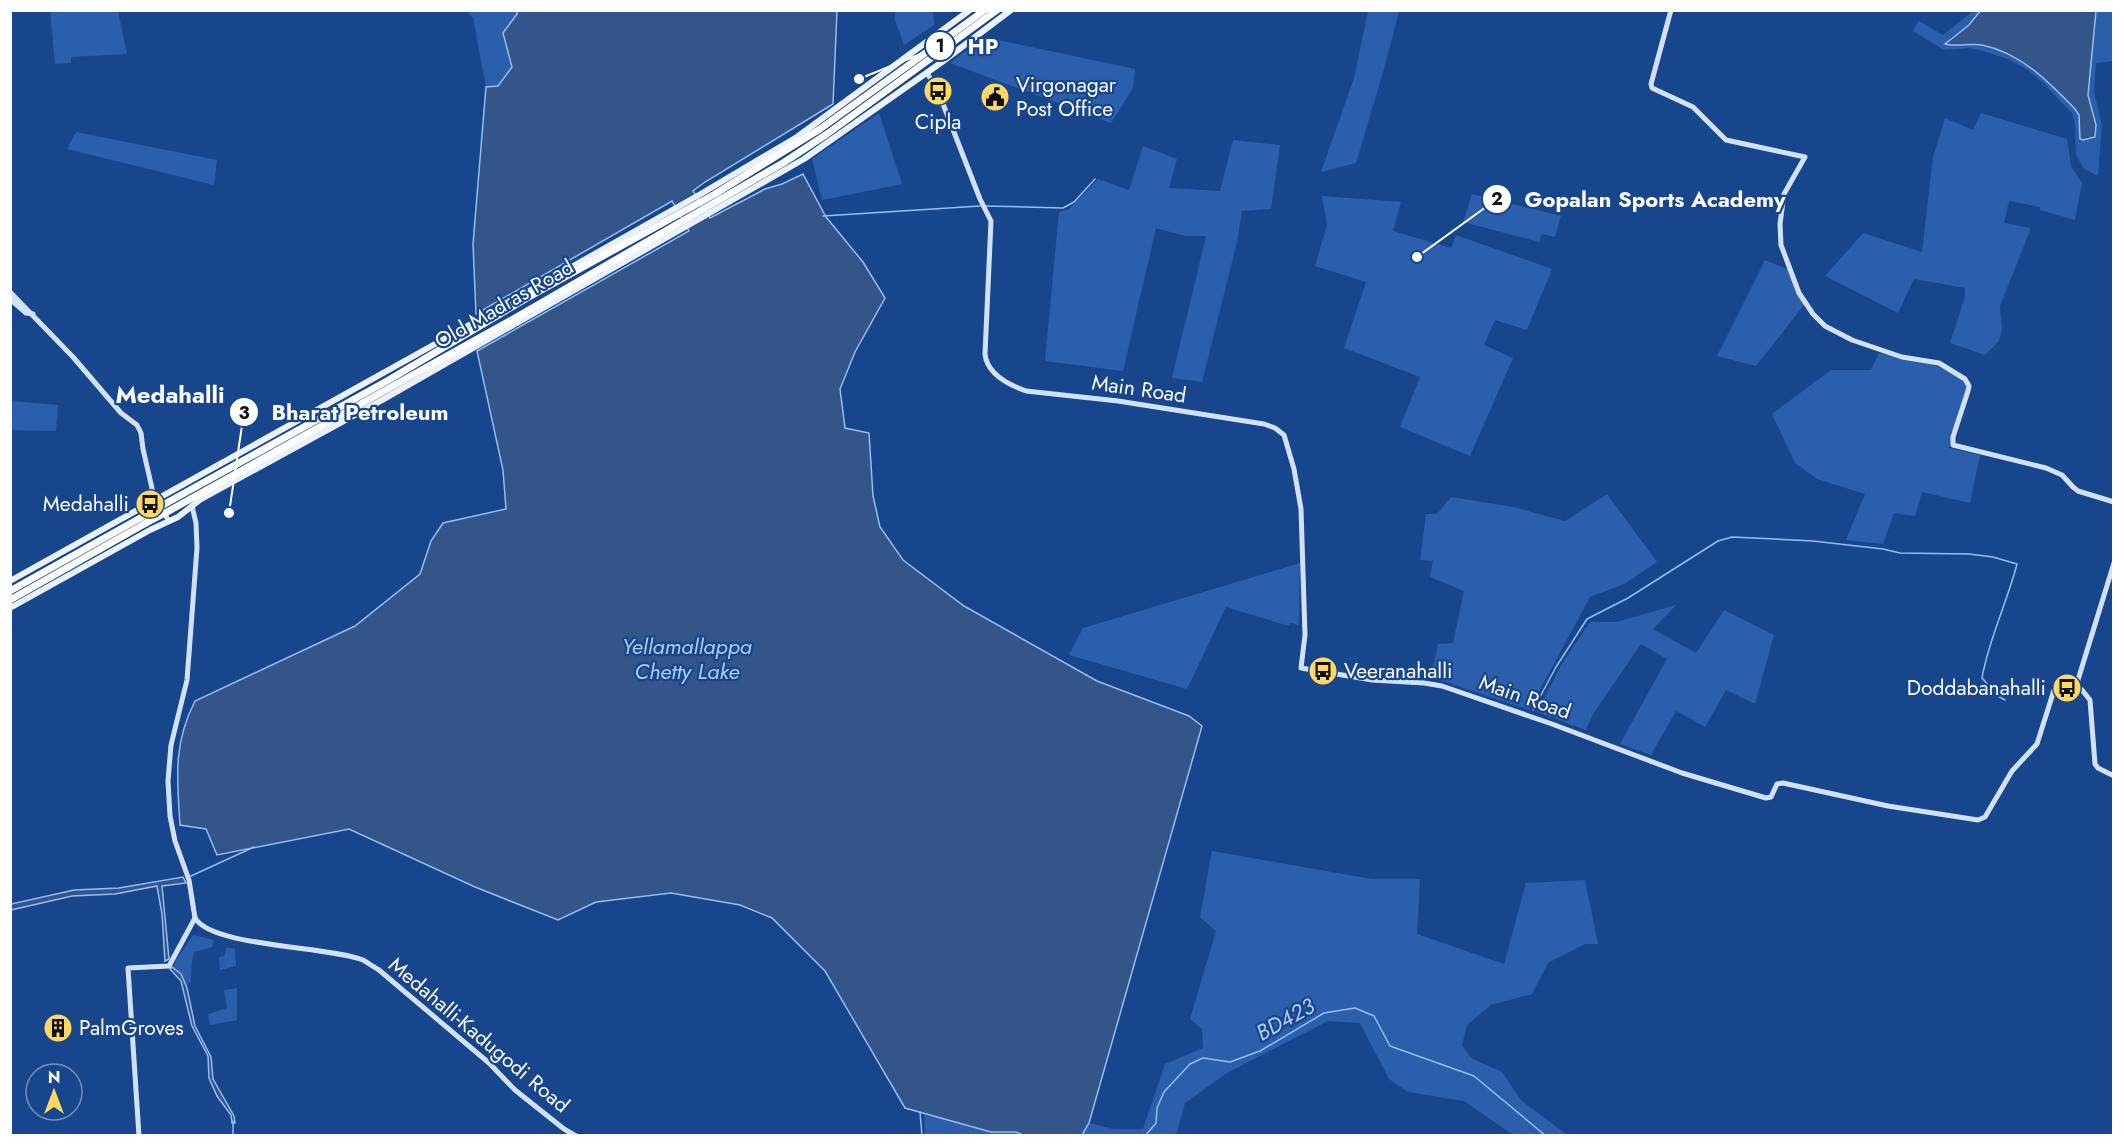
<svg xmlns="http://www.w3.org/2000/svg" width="2124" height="1146" font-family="Jost,sans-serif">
	<rect width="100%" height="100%" fill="#18468d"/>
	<!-- green -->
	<g fill="#2b5fab">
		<polygon points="50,11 118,11 127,54 71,57 71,63 55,64"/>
		<polygon points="466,11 517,11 517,14 503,33 512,67 498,86 486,87 473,18"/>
		<polygon points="895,11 933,11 934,25 904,45 895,20"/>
		<polygon points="1368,11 1399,11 1384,69 1356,163 1321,172 1354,78"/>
		<path d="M1973,11H1981L1969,25L1950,38L1947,45C1959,45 1972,43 1984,46C2023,55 2048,82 2075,109L2079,115L2080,139L2094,114L2088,95L2096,11H2113V61L2096,63L2094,92L2102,125L2098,176L2083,168L2076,154L2075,124L2072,113L2043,83L2028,70L2008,59L1983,51L1969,48L1944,50L1913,31L1919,21L1943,35Z"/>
		<polygon points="984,37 1135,69 1133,88 1111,123 950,63"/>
		<polygon points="879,113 902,184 822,200 812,159"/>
		<polygon points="1981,113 2067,139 2071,166 2082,183 2075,220 2040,210 2040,207 2009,201 2004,223 2031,228 2000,306 2002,329 1999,341 1985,355 1950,343 1965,297 1965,288 1914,279 1898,313 1825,276 1863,233 1922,252 1933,157 1945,118 1973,130"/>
		<polygon points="76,132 217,160 214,185 67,149"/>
		<polygon points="1233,140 1280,145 1271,209 1242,211 1237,242 1202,382 1172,378 1206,236 1185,236 1156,228 1123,371 1045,361 1059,212 1069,209 1098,179 1129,190 1143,146 1177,159 1169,188 1220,191"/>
		<polygon points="1472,194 1561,216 1555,237 1542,234 1539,242 1463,222"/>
		<polygon points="1322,196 1401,202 1393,231 1451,248 1456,235 1552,269 1527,330 1495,320 1484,345 1513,358 1470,456 1400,427 1420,377 1344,348 1366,282 1315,266 1327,225"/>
		<polygon points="1765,260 1787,269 1804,305 1756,366 1717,356"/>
		<path d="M1879,353C1905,359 1952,362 1967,387L1949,448L1980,455L1970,503L1922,492L1915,516L1894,513L1883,544L1846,540L1865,494L1817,479L1795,463L1772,414L1831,370H1871Z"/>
		<polygon points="11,401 58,405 56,431 11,430"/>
		<polygon points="1607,494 1657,562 1624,584 1590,597 1529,710 1431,677 1438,644 1453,643 1464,591 1430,577 1433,561 1420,560 1426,514 1437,514 1451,497 1513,507 1565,521"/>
		<polygon points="1300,563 1299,625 1290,623 1289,626 1226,607 1187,689 1069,655 1083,628"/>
		<polygon points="1676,605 1653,629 1696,653 1724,610 1774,635 1755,704 1726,690 1705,727 1676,711 1651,755 1620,744 1667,659 1641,644 1593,714 1586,730 1537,712 1561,665 1590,622 1617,622"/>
		<polygon points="1212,851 1372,879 1420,879 1417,934 1504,964 1526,883 1585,880 1598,944 1585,944 1548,963 1532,994 1491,1005 1467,1025 1462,1045 1471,1058 1502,1072 1521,1100 1567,1135 1513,1135 1464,1101 1408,1092 1389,1079 1360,1023 1328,1021 1227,1073 1185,1103 1176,1135 1082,1135 1089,1123 1113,1129 1143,1129 1165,1064 1203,1048 1202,1029 1190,1019 1216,931 1200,917"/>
		<path d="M193,935L214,940L212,947L194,952C191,962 191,972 191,982L186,985L181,974L172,967Z"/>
		<polygon points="227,947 235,949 236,966 220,970 219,957 224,956"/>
		<polygon points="237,988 237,1020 210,1025 208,1014 227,1008 224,990"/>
		<polygon points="924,1113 991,1132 1016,1132 1025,1135 925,1135"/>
	</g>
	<!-- water -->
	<g fill="#335589" stroke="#96bcf1" stroke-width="1.5">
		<path d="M1981,10L2096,11L2088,95L2096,125L2095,137L2083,140L2080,139L2079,115L2075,109C2049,82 2021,53 1982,45C1970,43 1956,47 1945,44L1969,25Z"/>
		<path d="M517,11H837L833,104L705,182L693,191L710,218L765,189L782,184L803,174L826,217L863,262L885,298L855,352L840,389L845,428L869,433L873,496L880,527L903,560L964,606L1097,681L1189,716L1202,726L1089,1123L1082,1135L1025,1136L1016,1132H991L905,1108L825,971L772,918L740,905L671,893L596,902L558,920L475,887L349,829L217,855L206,829L180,825C177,778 173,744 195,701L355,626L420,574L431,541L443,523L506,509L503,470L477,351L689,231L672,201L476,314L473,244L486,87L498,86L512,67L503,33L517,14Z"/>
		<polygon points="183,877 186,883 162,886 169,959 165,961 162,914 157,886 115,894 72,896 11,910 11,904 74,890 119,888"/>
		<polygon points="172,967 181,974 187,988 195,1026 211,1057 213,1079 234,1116 235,1123 232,1123 231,1115 217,1096 209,1078 208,1056 192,1026 181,981 170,969"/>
	</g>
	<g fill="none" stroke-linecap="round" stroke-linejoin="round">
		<!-- stream -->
		<g stroke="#96bcf1" stroke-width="1.5">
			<polyline points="985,206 1063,208 1074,202 1095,179"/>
			<polyline points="823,216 980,206"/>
			<path d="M1533,710L1556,667L1587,619L1628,598L1718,541L1732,537L1813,541L1883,549L1900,553L1969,554L1993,557L2017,564C2007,603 1989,638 1982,678L1998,696L2005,700"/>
			<polyline points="191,876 254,847"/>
			<polyline points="920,1112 922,1136"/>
			<polyline points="233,1121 233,1136"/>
			<polyline points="1145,1136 1156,1123 1157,1108 1164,1092 1190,1064 1203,1058 1230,1062 1260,1051 1324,1013 1355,1008 1374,1016 1390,1046 1474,1076 1546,1136"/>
		</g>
		<!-- secondary -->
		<g stroke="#d1e1fa" stroke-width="5">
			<polyline points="1671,10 1651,84 1652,88 1693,107 1726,140 1805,157 1784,194 1780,224 1781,245 1799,293 1813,314 1825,326 1852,340 1902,357 1939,363 1965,379 1969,386 1968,391 1953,437 1953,445 2046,468 2062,475 2073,487 2078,491 2114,502"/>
			<path d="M927,73L938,91L980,199L991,221L985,354C987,374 1009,385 1026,391L1118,401L1264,424L1275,428L1284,435L1294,469L1301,509L1305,635L1301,668L1372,680L1424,683L1442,686L1552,724L1682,773L1766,798L1771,797L1777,784L1783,783L1888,806L1978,820L1985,817L2012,771L2037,744L2054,690L2072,687L2077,683L2114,563"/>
			<polyline points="10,292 73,357 121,413 137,425 141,433 143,449 154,497 169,521"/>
			<polyline points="10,299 26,313 33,314"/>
			<path d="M192,506L196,523L197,548L187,680L171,745L168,781L170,816L175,841L189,880L195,918C212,947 328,946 363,960C368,963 374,967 379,970L489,1063L515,1090L564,1129L576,1136"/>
			<polyline points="2072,687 2082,690 2090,700 2095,764 2098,768 2114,776"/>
			<polyline points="139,1136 128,968 169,966 195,918"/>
		</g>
		<!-- primary -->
		<g stroke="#ebf2ff" stroke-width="6">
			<polyline points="10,581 462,329 699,195 797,137 970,10"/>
			<polyline points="10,608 150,530 178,517 201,499 382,400 804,159 942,62 1011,10"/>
		</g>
		<!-- highway -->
		<g stroke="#fff" stroke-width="7">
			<polyline points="163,505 387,381 527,298 715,194 820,129 985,10"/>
			<polyline points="167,512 515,318 783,163 827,134 997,10"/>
			<polyline points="10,591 142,517"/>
			<polyline points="10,600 146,523"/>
		</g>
		<!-- highway-bridge -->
		<g stroke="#fff" stroke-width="7">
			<polyline points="142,517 163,505"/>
			<polyline points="146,523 167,512"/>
		</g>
	</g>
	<!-- icons -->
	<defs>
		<g id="bus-disc" transform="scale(1.5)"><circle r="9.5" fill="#ffd861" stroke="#18468d"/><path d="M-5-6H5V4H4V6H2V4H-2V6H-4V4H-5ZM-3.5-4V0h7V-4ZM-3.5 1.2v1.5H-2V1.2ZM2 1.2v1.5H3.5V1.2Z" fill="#111"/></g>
		<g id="civic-disc" transform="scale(1.5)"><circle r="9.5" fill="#ffd861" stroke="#18468d"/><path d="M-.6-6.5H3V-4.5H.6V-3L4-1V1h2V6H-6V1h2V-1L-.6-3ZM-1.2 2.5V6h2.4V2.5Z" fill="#111"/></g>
		<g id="building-disc" transform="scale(1.5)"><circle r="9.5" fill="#ffd861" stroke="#18468d"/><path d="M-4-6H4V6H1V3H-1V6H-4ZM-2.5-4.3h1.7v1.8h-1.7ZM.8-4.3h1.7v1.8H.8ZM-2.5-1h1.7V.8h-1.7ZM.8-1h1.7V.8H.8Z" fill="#111"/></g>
	</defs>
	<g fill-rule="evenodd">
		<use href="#bus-disc" x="938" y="91"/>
		<use href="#civic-disc" x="995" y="97"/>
		<use href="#bus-disc" x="150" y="504"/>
		<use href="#bus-disc" x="1323" y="671"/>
		<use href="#bus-disc" x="2067" y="688"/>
		<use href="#building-disc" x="58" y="1028"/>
	</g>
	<g text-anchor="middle" stroke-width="4.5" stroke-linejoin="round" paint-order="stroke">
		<!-- poi labels -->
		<g font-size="21" fill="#fff" stroke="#18468d" text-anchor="start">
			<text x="1016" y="92">Virgonagar<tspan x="1016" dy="24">Post Office</tspan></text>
			<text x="938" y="129" text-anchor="middle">Cipla</text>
			<text x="129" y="511" text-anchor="end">Medahalli</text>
			<text x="1344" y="678">Veeranahalli</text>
			<text x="2046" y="695" text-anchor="end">Doddabanahalli</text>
			<text x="79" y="1035">PalmGroves</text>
		</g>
		<!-- street labels -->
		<g font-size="21" fill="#fff" stroke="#18468d">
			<text transform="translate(504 304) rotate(-30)" y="7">Old Madras Road</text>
			<text transform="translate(1139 389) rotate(8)" y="7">Main Road</text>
			<text transform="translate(1525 697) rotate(19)" y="7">Main Road</text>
			<text transform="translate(479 1035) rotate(40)" y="7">Medahalli-Kadugodi Road</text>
		</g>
		<!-- water labels -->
		<g font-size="22" font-style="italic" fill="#afccf6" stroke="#18468d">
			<text x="687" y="654">Yellamallappa<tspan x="687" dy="25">Chetty Lake</tspan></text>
			<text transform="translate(1285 1019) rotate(-29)" y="8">BD423</text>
		</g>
		<!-- quarter labels -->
		<g font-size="24" font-weight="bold" fill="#fff" stroke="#18468d">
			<text x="170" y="403">Medahalli</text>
		</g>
	</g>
	<!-- callouts -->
	<path fill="none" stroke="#fff" stroke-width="2" d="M859 79L940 46M1417 257L1497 199M229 513L244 412"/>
	<g fill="#fff" stroke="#18468d" stroke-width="2">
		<circle cx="859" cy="79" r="6"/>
		<circle cx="1417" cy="257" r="6"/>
		<circle cx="229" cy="513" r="6"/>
		<circle cx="940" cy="46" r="15"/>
		<circle cx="1497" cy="199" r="15"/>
		<circle cx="244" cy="412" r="15"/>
	</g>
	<g font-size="18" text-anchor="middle" font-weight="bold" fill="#111">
		<text x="940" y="52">1</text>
		<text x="1497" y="205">2</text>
		<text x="244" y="419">3</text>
	</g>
	<g font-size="22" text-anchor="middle" font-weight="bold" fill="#fff" stroke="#18468d" stroke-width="4.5" stroke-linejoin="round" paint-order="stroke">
		<text x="983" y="54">HP</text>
		<text x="1655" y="207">Gopalan Sports Academy</text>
		<text x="360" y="420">Bharat Petroleum</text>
	</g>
	<!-- border -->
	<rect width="2124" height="1146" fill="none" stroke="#ffffff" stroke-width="24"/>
	<!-- north arrow -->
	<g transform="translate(54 1092)"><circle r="28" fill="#18468d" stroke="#7490bb" stroke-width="1.5"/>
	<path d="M0-4.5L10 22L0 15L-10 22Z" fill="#ffd861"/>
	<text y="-9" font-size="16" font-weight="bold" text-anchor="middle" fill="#ffffff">N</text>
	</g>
</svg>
